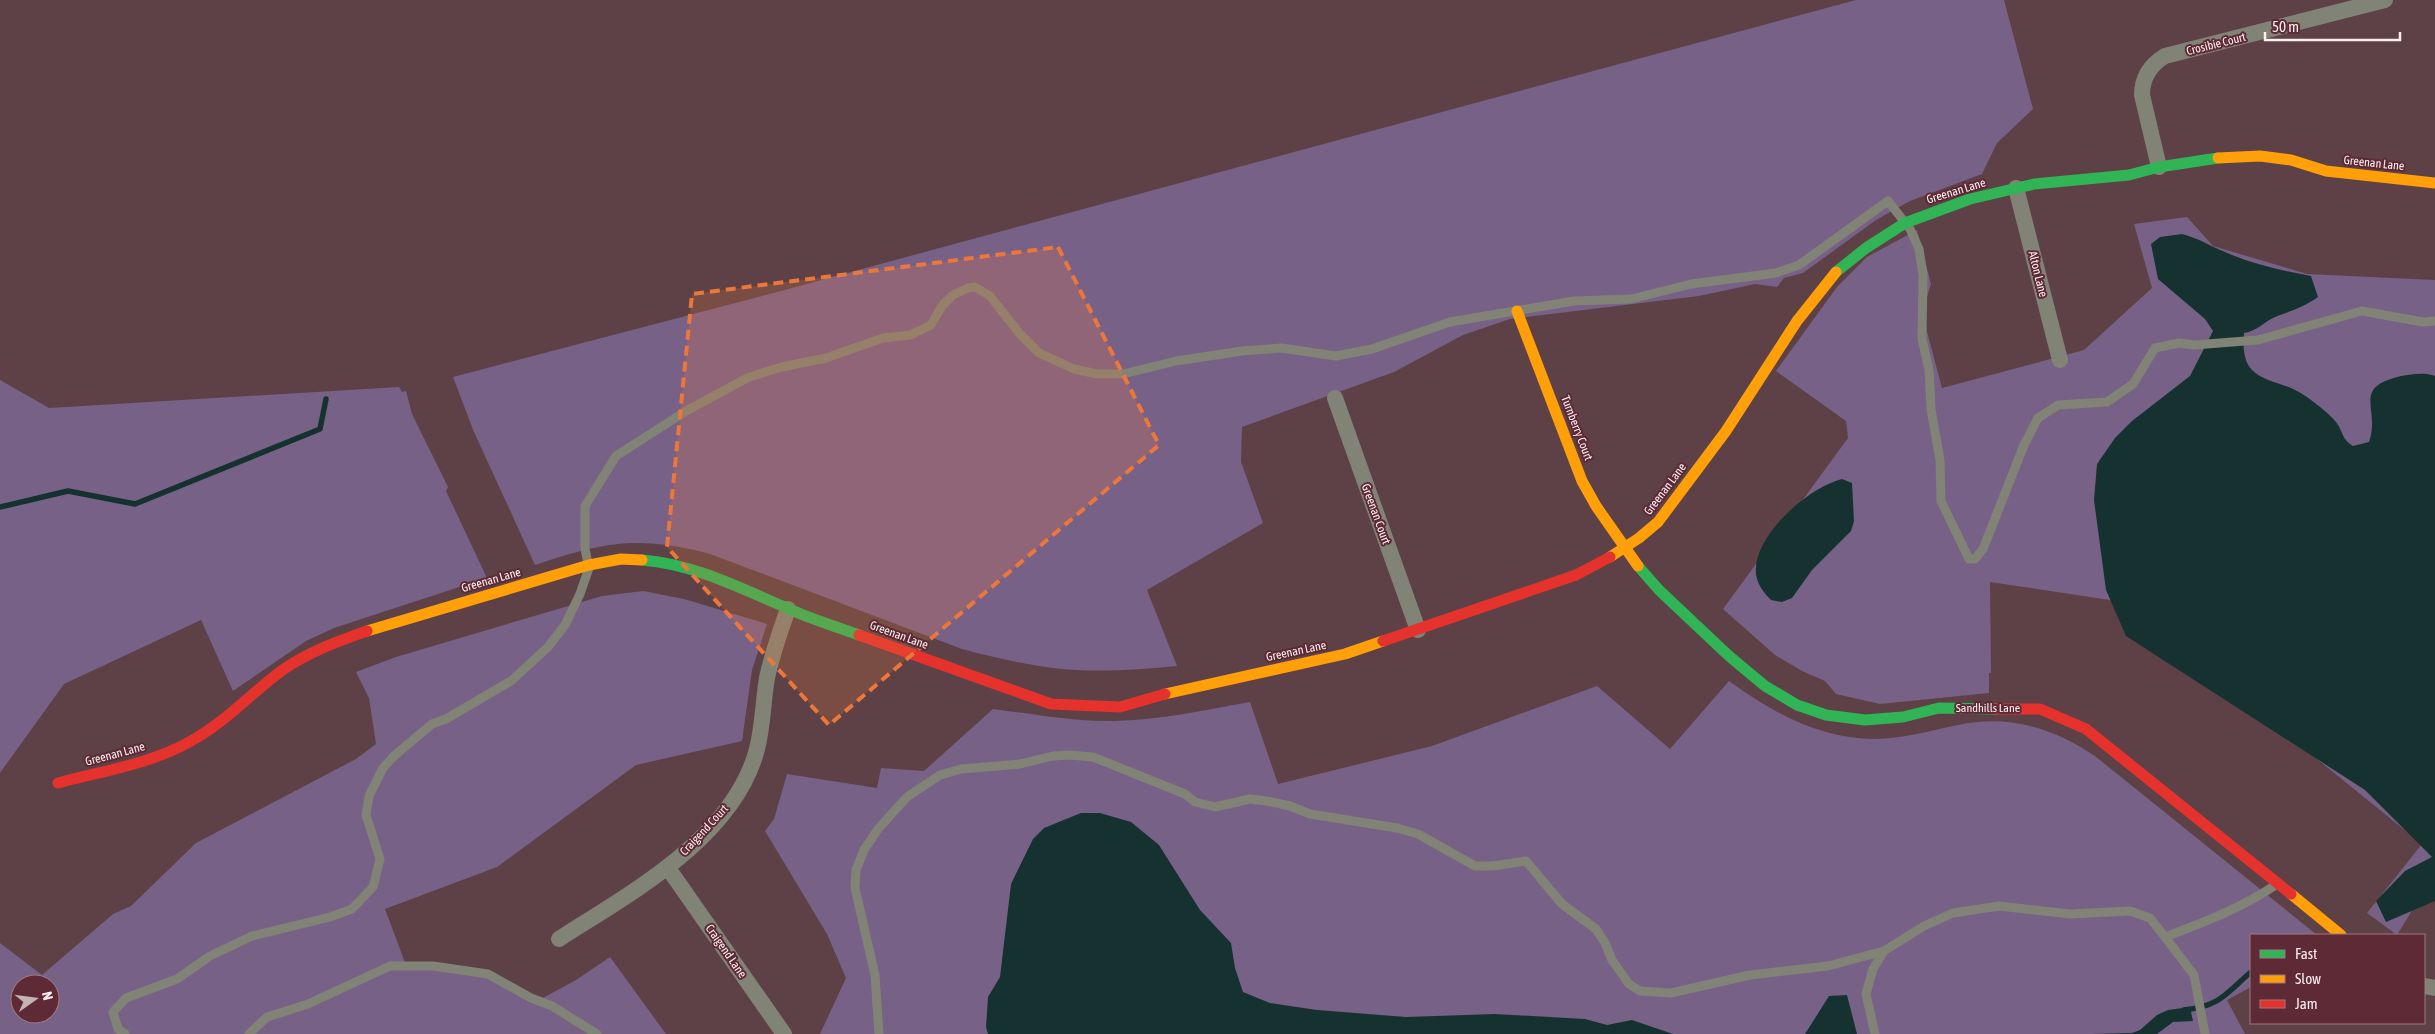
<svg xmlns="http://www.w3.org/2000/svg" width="2435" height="1034" font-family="'Asap Condensed',sans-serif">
	<rect width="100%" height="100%" fill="#5d4146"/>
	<!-- green -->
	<g fill="#786186" fill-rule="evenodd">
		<path d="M1856,0H2004L2033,109L1997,143L1982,174L1910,201L1876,220L1803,273L1784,278L1777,287L1755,284L1699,296L1510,319L1463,335L1394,372L1242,427L1241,462L1263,523L1147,590L1177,666C1136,670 1094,673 1053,668C1022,664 992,657 962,649L710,554C638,535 604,542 535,565L474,432L453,377L777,292Z"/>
		<polygon points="2187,217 2213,246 2307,274 2435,280 2435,873 2397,935 2367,913 2422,844 2123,602 1990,582 1991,673 1989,673 1989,693 1880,704 1836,694 1825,681 1802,671 1775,655 1723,609 1848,438 1846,421 1776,371 1837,287 1867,257 1917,230 1931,284 1922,313 1942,388 2084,350 2152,288 2134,224"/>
		<polygon points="0,380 49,408 399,387 402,392 406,391 412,414 448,487 446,491 487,578 334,628 306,641 233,691 201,620 64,684 0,773"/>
		<path d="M643,591L684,599L767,624L752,670L742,741L636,765L497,867L385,909L407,968L481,973L541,999L576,980L610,957L666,1034H0V943L42,975L113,914L131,906L196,843L356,759L376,744L369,698L356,672L396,657L602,596ZM20,984H50V1014H20Z"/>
		<path d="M1729,681C1773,713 1820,739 1875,739C1901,739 1933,730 1958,725C2009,714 2053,728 2095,756L2317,935H2251V987L2227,1000L2245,1034H820L846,978L827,934L765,831L774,819L787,774L877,788L881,768L924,771L993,709C1033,714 1074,722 1114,721C1160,720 1205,710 1250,702L1278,784L1432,746L1597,686L1670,749Z"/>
	</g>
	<!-- water -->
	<g fill="#163230">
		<path d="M2182,234C2198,238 2210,246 2225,252C2252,264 2283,271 2311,276L2318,297C2304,307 2291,311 2275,317C2264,322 2257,331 2244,333C2243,345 2243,361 2252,370C2264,382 2283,383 2297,391C2306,395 2330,414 2336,422C2343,431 2342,440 2353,446L2369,442C2381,408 2350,388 2401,376C2411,374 2426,372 2435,376V901L2386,922L2376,901L2405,871L2432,857L2365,790L2126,636L2106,590L2094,500L2097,464L2115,438L2132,421L2190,376L2213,331L2205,319L2158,279L2151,244L2160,237Z"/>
		<path d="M1842,479L1852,483L1854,521L1851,531L1812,570L1792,598L1782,602L1771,600C1764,593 1757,584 1756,574C1752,536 1809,487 1842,479Z"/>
		<polygon points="1081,813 1100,813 1131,822 1159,845 1200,910 1231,943 1235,968 1243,992 1270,1003 1317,1010 1406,1017 1495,1014 1585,1019 1607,1025 1632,1020 1673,1034 988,1034 986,1027 988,997 1000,977 1011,884 1033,839 1044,828"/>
		<polygon points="1847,995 1857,1034 1805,1034 1829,996"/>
		<polygon points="2190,1007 2193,1021 2173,1022 2157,1034 2090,1034 2132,1033 2140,1030 2157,1015 2168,1010"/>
	</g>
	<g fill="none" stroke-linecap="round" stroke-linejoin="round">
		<!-- stream -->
		<g stroke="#163230" stroke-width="5.5">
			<polyline points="0,507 68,491 135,504 320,429 326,399"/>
			<path d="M2184,1010C2221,1006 2225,994 2251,972"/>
		</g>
		<!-- lane -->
		<g stroke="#818376" stroke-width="9">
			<polyline points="125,1034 118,1029 113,1012 126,998 177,979 210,956 252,936 330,917 352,909 373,887 380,859 366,815 369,796 383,768 394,756 432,724 446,719 511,681 548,647 565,625 580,594 589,568 585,549 585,506 616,456 686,411 749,377 782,367 826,358 883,338 910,335 931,325 942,306 953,295 968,288 975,287 990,296 1020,334 1039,353 1074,369 1097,374 1123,374 1176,361 1242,351 1281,348 1336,356 1372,349 1450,322 1574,301 1631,299 1691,284 1776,273 1799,265 1888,201 1910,229 1919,249 1923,275 1922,339 1929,370 1931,409 1940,460 1941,501 1969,559 1975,559 1983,549 2024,445 2038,418 2058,405 2107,402 2133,384 2155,348 2179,343 2194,345 2258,340 2362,311 2423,322 2435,321"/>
			<polyline points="249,1034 267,1017 308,1004 390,966 433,966 488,974 531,998 552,1006 597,1034"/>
			<polyline points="879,1034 875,975 855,888 856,870 864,850 878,829 907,797 940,775 961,769 1020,764 1053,756 1070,755 1093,757 1185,794 1195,802 1215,807 1250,799 1267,801 1290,806 1310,814 1397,828 1418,834 1475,866 1493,866 1526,861 1562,904 1596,929 1605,943 1612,960 1629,984 1640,991 1671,993 1750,975 1828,966 1884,951"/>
			<polyline points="1875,1034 1866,994 1873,969 1884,951 1924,926 1953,913 1999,906 2070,914 2130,911 2150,918 2165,937"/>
			<path d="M2205,1034L2194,975L2165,937C2204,922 2242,908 2277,884"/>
		</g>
		<!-- street -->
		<g stroke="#818376" stroke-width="16">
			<path d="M2159,167L2142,95C2142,77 2150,65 2165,56L2385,0"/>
			<polyline points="2016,188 2060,360"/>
			<polyline points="1335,398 1418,630"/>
			<polyline points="668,868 784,1034"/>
			<path d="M559,939C630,893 734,838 757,749C763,726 763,701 767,678C772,654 780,632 788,609"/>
			<polyline points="2424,986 2435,988"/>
		</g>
		<!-- fast -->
		<g stroke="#30b455" stroke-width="11">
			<polyline points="1836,272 1866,248 1905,223 1970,199 2034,184 2129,175 2159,167 2218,158"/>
			<path d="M642,560C694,564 740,588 787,608C810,619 835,626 859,635"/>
			<polyline points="1638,566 1659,590 1729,656 1765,686 1797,705 1826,715 1865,720 1903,717 1939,708 1995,709"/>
		</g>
		<!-- slow -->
		<g stroke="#ff9f0a" stroke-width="11">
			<polyline points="2218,158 2260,156 2291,160 2326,171 2435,183"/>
			<polyline points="1517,311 1582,481 1596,506 1638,566"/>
			<polyline points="1610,557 1639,538 1658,522 1726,431 1797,321 1836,272"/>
			<polyline points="367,631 589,565 621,559 642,560"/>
			<polyline points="1165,694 1345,654 1383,641"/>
			<polyline points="2291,894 2341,935"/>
		</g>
		<!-- jam -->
		<g stroke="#e5322d" stroke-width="11">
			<polyline points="859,635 1051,704 1120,707 1165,694"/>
			<polyline points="1383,641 1576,575 1610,557"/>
			<polyline points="1995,709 2040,709 2086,729 2291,894"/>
			<path d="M58,783C102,771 151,764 191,741C226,722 252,692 284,669C309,652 338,641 367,631"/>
		</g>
	</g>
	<!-- marked area -->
	<path fill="#ec773a" fill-opacity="0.2" stroke="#ec773a" stroke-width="4" stroke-dasharray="10 6" stroke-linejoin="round" d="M1058,247L1159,445L829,725L667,547L692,294Z"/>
	<g text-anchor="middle" stroke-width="4" stroke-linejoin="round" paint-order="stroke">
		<!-- street labels -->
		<g font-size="12" fill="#fdeff1" stroke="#5d2a35">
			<text transform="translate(2216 44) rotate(-14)" y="4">Crosibie Court</text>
			<text transform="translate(2374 163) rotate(6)" y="4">Greenan Lane</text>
			<text transform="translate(1956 191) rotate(-17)" y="4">Greenan Lane</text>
			<text transform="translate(2038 274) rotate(76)" y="4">Alton Lane</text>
			<text transform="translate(1577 428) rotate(69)" y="4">Turnberry Court</text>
			<text transform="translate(1665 489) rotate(-53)" y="4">Greenan Lane</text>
			<text transform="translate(1376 514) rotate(70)" y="4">Greenan Court</text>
			<text transform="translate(491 580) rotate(-16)" y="4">Greenan Lane</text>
			<text transform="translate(899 635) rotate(20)" y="4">Greenan Lane</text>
			<text transform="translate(1296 651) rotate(-12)" y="4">Greenan Lane</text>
			<text x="1988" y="712">Sandhills Lane</text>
			<text transform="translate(115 754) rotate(-15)" y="4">Greenan Lane</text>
			<text transform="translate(704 830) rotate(-47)" y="4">Craigend Court</text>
			<text transform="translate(726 951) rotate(55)" y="4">Craigend Lane</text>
		</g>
	</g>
	<!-- legend -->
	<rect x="2250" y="934" width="175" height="90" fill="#5d2a35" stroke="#9d7980"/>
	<rect x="2260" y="950" width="25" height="8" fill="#30b455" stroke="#9d7980"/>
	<text x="2295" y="959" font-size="15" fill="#fdeff1">Fast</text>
	<rect x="2260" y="975" width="25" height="8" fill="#ff9f0a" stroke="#9d7980"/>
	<text x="2295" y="984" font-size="15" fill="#fdeff1">Slow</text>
	<rect x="2260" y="1000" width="25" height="8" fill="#e5322d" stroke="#9d7980"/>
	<text x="2295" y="1009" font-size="15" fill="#fdeff1">Jam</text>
	<!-- north arrow -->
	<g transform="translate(35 999) rotate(76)"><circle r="24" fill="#5d2a35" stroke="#9d7980"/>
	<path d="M0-4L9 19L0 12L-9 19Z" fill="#c5b2b5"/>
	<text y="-8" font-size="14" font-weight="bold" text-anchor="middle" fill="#fdeff1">N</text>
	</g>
	<!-- scale -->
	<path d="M2265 32v8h135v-8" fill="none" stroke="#fdeff1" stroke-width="2.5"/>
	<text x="2272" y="32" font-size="15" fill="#fdeff1" stroke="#5d2a35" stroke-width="4" paint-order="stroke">50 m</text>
</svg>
